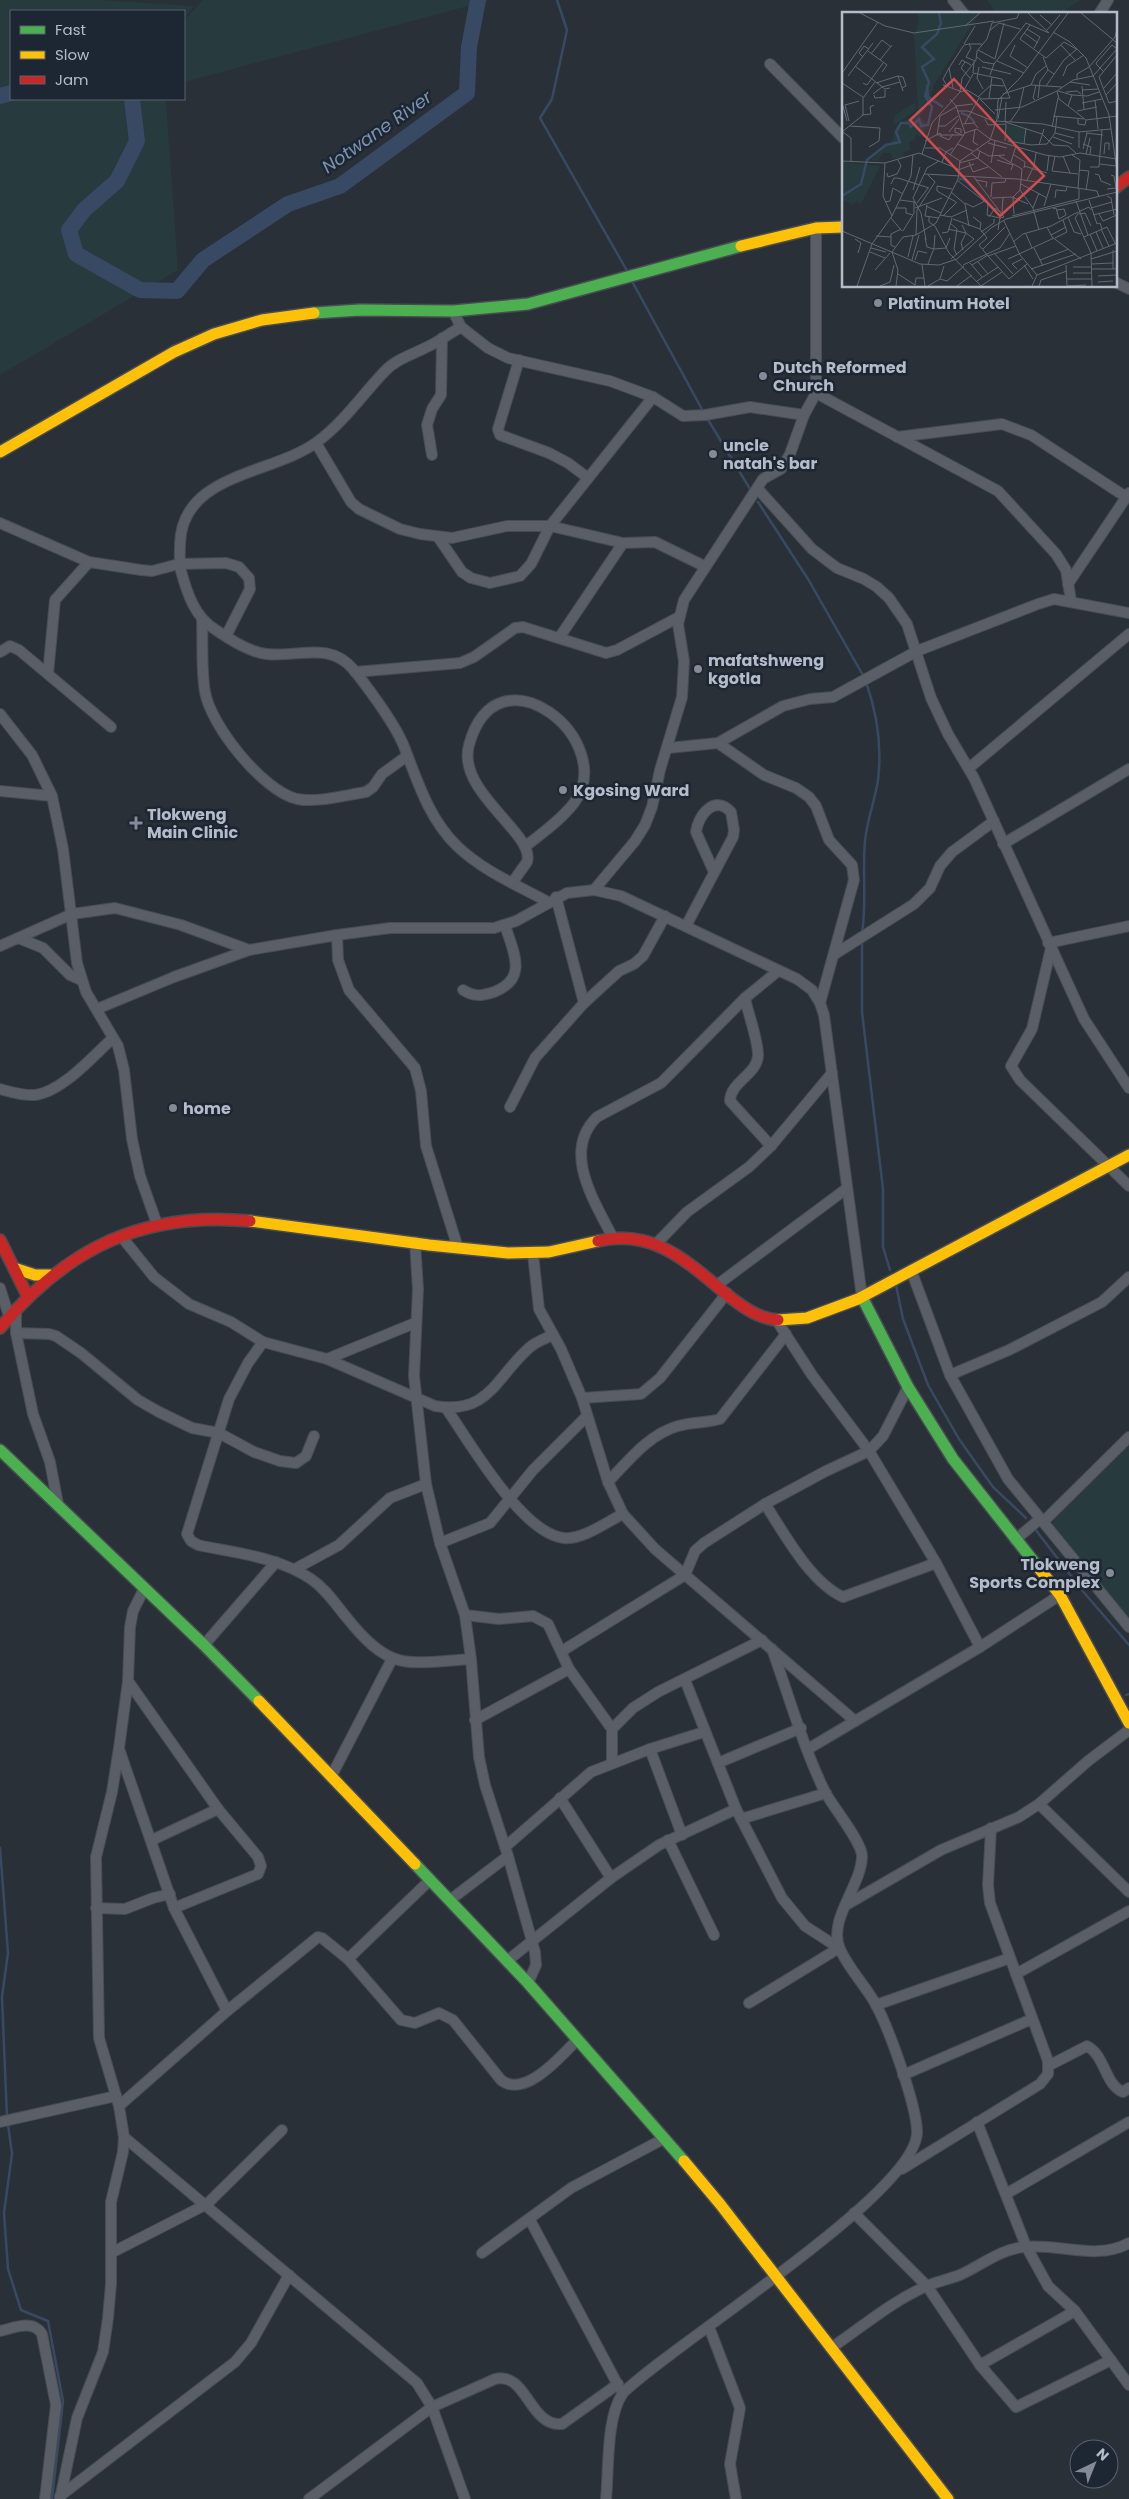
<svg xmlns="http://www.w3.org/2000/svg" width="1129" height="2499" font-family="Poppins,sans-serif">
	<rect width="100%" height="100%" fill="#2a3038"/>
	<!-- green -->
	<g fill="#273a3e">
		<polygon points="0,0 99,0 194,6 184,18 184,11 11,11 11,99 166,99 178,270 0,375"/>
		<polygon points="203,0 491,0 184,82 184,20"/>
		<polygon points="987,0 1081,0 1060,14 996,14"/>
		<polygon points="1129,1446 1129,1619 1052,1527 1053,1521"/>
	</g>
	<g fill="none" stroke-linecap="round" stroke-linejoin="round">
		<!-- stream -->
		<g stroke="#384963" stroke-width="2.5">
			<polyline points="557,0 567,30 552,99 540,118 626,269"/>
			<polyline points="633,283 704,413"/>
			<polyline points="707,418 750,489"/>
			<polyline points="758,502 808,579 864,677"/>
			<path d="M862,933C867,902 862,871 865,841C867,820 875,800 878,780C882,747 877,713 866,682"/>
			<polyline points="862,941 862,1012 883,1189 883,1247 890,1270"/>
			<polyline points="896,1285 903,1319 928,1385 959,1439 993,1487 1026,1518"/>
			<polyline points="1035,1529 1081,1589 1129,1645"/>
			<polyline points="1126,1695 1129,1694"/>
			<polyline points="0,1848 8,1953 2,1997 7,2118"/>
			<polyline points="8,2124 12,2154 4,2213 8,2269 21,2310 48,2321 63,2401 52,2499"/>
		</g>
		<!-- river -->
		<g stroke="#384963" stroke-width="16">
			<polyline points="0,96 11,93"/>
			<polyline points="132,99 137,141 117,181 84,210 69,230 76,254 140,290 177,291 203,260 288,204 340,186 467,93 469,47 478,0"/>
		</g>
		<!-- street casing -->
		<g stroke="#484c53" stroke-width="12">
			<g id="street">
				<polyline points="953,0 964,14"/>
				<polyline points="1099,14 1108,0"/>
				<polyline points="770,64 843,138"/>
				<polyline points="1115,282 1129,289"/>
				<polyline points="453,311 461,327 488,348 508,358 610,381 653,397 683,416 705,415 750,407 804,415"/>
				<path d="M461,327C450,333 440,341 429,346C414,354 396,359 385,371C362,395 344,422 317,442C272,475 182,473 180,544C180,553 179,562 181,571C187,593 195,618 216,630C229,639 250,652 266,654C298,658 329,640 354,670C368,688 394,723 403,744C417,779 428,818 457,846C483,871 517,885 548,902"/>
				<polyline points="519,360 498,429 500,435 549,453 568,463 588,478"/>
				<polyline points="816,393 998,491 1056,554 1066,570 1071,601"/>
				<polyline points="897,437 1002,424 1031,435 1126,497"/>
				<polyline points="316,443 351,502 359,509 400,529 420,534 452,538 507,526 550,526 623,543 655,542 704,566"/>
				<polyline points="432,455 427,425 432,409 441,395 442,338"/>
				<polyline points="758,489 812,549 837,568 864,579 877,587 889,598 907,624 931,698 948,734 974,778 1084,1019 1129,1088"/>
				<polyline points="0,523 89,562 141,570 152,571 179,564 226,563 239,567 249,578 250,589 226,636"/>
				<polyline points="438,537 462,572 471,578 490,583 520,576 531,564 550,526 653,397"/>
				<polyline points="1068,584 1129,493"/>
				<path d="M202,619C203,643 201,669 205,692C211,726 263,791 297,799C318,803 345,795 366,792L373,787L382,774L407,756"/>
				<polyline points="559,638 623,543"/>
				<polyline points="0,652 10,646 19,650 111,727"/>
				<polyline points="355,672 460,663 474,657 515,628 523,627 606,653 617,650 679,617"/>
				<polyline points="48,674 55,600 89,562"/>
				<polyline points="0,714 32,755 52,796 63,849 77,963 86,992 118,1046 124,1070 132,1139 140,1176 157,1224"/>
				<polyline points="718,743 783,706 810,699 833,697 917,651 1038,604 1054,599 1129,613"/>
				<polyline points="668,748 718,743 764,775 796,788 809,797 816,806 829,840 852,865 854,880 820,1003"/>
				<polyline points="969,768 1129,634"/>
				<polyline points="0,791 52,796"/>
				<polyline points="1003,844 1129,769"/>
				<path d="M512,883L527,862C536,834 456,792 469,745C497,642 620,741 574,803C561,820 542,833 526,846"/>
				<polyline points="594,890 635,841 645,825 652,807 660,770 682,697 684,661 678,624 684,600 763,479 781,469 790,454 804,415 816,393 816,228"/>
				<polyline points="556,897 584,1003"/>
				<path d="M686,926L733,837L734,830L731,812C715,794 698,815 696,832L714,872"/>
				<polyline points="337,935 338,960 349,990 415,1068 421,1091 426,1146 458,1248"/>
				<polyline points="18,938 43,948 70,975 81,980"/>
				<polyline points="1048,943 1129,926"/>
				<polyline points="0,946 72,914 115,908 181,925 249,950"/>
				<polyline points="1051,948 1032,1029 1011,1066 1020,1080 1129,1186"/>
				<polyline points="835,954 914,904 930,888 940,866 952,852 994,821"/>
				<path d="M463,990C474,997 482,996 494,992C529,978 513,952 505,925"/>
				<path d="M745,998C748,1014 758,1039 758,1055C758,1074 730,1082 730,1101L771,1146"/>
				<polyline points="97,1009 174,977 249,950 337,935 390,928 494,928 516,921 567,893 594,890 621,896 797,979 812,990 820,1003 824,1015 862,1297"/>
				<path d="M0,1089C11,1092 23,1096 35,1095C62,1092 93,1056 113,1038"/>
				<polyline points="510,1107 535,1058 584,1003 619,971 634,964 643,956 665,916"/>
				<path d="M121,1236L154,1277L189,1304L231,1322L263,1342L327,1359L435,1406C489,1415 496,1377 529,1348C535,1342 544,1339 553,1335"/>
				<path d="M613,1238C595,1202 561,1152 597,1117L661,1083L745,998L778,971"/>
				<polyline points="415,1242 418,1289 414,1376 426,1484 440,1543 465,1615 471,1659 479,1757 485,1785 508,1856 535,1952 536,1965 528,1983"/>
				<polyline points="656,1244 687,1212 749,1167 771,1146 832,1073"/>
				<polyline points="533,1254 539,1309 561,1349 582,1398 608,1482 623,1514 655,1549 855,1721"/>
				<polyline points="911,1270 950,1375 1008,1479 1129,1627"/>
				<polyline points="717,1285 846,1189"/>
				<polyline points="0,1288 9,1316"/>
				<polyline points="16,1309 16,1333 49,1334 56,1336 81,1353 138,1400 159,1412 192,1428 219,1433 254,1452 280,1461 296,1463 306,1456 314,1436"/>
				<polyline points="777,1321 812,1375 869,1451 936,1563 980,1647"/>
				<polyline points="16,1333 33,1414 50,1462 58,1504"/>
				<path d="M263,1342L248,1363L229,1399L187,1534L191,1541L198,1545C235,1553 279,1557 311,1579C326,1589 336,1605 347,1618C391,1673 407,1663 471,1659"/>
				<polyline points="327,1359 415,1323"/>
				<polyline points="950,1375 1009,1350 1102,1302 1129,1277"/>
				<polyline points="582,1398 641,1394 660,1378 727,1293"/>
				<path d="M446,1408C469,1441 522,1534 564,1538C583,1540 606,1522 623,1514"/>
				<path d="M608,1482C628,1461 649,1434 678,1426C692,1422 706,1423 720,1419L786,1334"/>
				<path d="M765,1504C784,1533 810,1582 843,1597L936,1563"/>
				<polyline points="1043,1522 1129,1437"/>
				<polyline points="1015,1540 1040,1519"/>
				<polyline points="440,1543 490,1523 533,1470 586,1417"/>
				<polyline points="295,1569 339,1545 390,1498 426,1484"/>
				<polyline points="465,1615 499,1619 533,1616 548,1624 569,1669 612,1729 612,1763"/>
				<polyline points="204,1645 276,1562"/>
				<polyline points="562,1651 685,1575 695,1551 704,1543 765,1504 826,1471 869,1451 883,1436 908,1387"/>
				<polyline points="685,1680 736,1809 782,1898 805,1926 839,1948 749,2003"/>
				<polyline points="128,1681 218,1809 258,1857 261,1866 258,1874 174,1908"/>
				<polyline points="475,1720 569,1669"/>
				<polyline points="612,1729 633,1708 658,1692 762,1640"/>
				<polyline points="119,1749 174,1908 227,2011"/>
				<polyline points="650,1749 682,1835"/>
				<polyline points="808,1749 980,1647 1060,1595"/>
				<polyline points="718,1763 801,1728"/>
				<polyline points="332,1775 392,1659"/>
				<polyline points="560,1798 611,1878"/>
				<polyline points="1039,1804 1129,1892"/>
				<polyline points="741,1819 826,1793"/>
				<polyline points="152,1840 218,1809"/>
				<polyline points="668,1840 714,1935"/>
				<polyline points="505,1847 591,1772 650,1749 704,1732"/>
				<polyline points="450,1900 508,1856"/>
				<polyline points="846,1905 941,1850 1019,1817 1039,1804 1088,1761 1129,1730"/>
				<polyline points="96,1908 125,1909 153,1898 170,1894"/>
				<polyline points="348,1959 430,1880"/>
				<polyline points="507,1961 611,1878 659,1845 736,1809"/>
				<polyline points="1016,1974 1129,1911"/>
				<polyline points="876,2005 1010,1958"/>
				<path d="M1048,2066L1087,2046C1105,2055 1105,2085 1123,2092L1129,2088"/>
				<polyline points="903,2075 1032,2019"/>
				<path d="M119,2106L227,2011L318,1937L322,1938L348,1959L401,2020L415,2023L439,2013L453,2020L501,2080C525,2099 561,2056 577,2040"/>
				<polyline points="0,2122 116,2096"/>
				<polyline points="977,2122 1026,2246 1048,2286 1075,2311 1129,2385"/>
				<polyline points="124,2137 417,2383 432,2407 465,2499"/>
				<polyline points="902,2169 1040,2084 1048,2074 1048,2061 990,1903 988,1885 991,1828"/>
				<polyline points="1006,2194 1129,2122"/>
				<polyline points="854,2213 927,2286 980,2365 1075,2311"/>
				<polyline points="530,2220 620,2389"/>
				<polyline points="111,2253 207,2204 282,2130"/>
				<polyline points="482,2253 571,2188 665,2138"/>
				<polyline points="709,2327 740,2408 730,2464 736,2499"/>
				<path d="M0,2331C14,2328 33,2319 42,2334L56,2405L45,2499"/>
				<path d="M831,2348C862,2327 892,2301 927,2286C938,2281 951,2279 962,2274C983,2264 1001,2249 1024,2247C1059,2243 1096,2261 1129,2243"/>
				<polyline points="980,2365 1016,2407 1111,2360"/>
				<polyline points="60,2496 235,2362 251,2343 289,2275"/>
				<polyline points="60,2499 77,2418 103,2352 108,2318 111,2284 111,2202 123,2152 124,2137 119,2106 99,2038 96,1857 112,1792 119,1748 128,1681 130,1627 133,1611 144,1589"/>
				<path d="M309,2499L432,2407L495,2379C527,2371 529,2427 562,2424L618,2384"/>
				<path d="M606,2499C609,2469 606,2417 623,2393C671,2345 920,2191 917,2131C916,2104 889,2028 875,2003C865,1985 848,1968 840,1949C827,1920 862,1885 862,1856C862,1842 833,1807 825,1792C803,1747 789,1696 772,1649"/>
			</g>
		</g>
		<!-- fast casing -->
		<g stroke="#484c53" stroke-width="14">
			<g id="fast">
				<polyline points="314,313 360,310 453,311 528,304 741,246"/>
				<polyline points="862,1297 908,1387 953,1459 1038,1567"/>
				<polyline points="0,1450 204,1645 259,1701"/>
				<polyline points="415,1864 528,1983 684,2161"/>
			</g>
		</g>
		<!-- slow casing -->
		<g stroke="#484c53" stroke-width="14">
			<g id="slow">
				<polyline points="741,246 816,228 843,227"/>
				<polyline points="0,452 174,352 214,334 262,320 314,313"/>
				<polyline points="250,1221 429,1245 508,1253 549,1252 598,1241"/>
				<polyline points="14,1268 35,1275 50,1275"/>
				<polyline points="778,1320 807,1318 858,1299 1129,1155"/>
				<polyline points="1038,1567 1060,1595 1129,1723"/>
				<polyline points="259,1701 415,1864"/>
				<polyline points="684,2161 720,2204 948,2499"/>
			</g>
		</g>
		<!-- jam casing -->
		<g stroke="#484c53" stroke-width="14">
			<g id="jam">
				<polyline points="1115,188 1129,177"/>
				<polyline points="0,1240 27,1295"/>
				<path d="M598,1241C656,1228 689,1264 730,1297C744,1308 760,1319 778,1320"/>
				<path d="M0,1328C68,1247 144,1211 250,1221"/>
			</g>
		</g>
		<!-- street -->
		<use href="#street" stroke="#5a5e66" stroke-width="10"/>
		<!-- fast -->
		<use href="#fast" stroke="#4caf50" stroke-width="11"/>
		<!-- slow -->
		<use href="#slow" stroke="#ffc107" stroke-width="11"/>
		<!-- jam -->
		<use href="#jam" stroke="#c62828" stroke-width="11"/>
	</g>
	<!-- markers -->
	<g fill="#848b96" stroke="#1d2633" stroke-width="2">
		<circle cx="878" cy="303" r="5"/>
		<circle cx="763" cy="376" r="5"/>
		<circle cx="713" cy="454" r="5"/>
		<circle cx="698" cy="669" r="5"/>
		<circle cx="563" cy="790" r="5"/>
		<path d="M133.5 815.5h5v5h5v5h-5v5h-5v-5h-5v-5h5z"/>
		<circle cx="173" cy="1108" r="5"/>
		<circle cx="1110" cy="1573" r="5"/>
	</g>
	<g text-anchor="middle" stroke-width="5" stroke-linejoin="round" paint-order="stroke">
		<!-- poi labels -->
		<g font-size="16" font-weight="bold" fill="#b4bcc9" stroke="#1d2633" text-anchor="start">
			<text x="888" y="309">Platinum Hotel</text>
			<text x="773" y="373">Dutch Reformed<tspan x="773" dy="18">Church</tspan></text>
			<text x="723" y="451">uncle<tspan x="723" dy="18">natah's bar</tspan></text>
			<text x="708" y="666">mafatshweng<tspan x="708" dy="18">kgotla</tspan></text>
			<text x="573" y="796">Kgosing Ward</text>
			<text x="147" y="820">Tlokweng<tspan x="147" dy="18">Main Clinic</tspan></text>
			<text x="183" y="1114">home</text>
			<text x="1100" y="1570" text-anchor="end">Tlokweng<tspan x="1100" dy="18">Sports Complex</tspan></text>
		</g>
		<!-- water labels -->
		<g font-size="18" font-style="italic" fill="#7c92b1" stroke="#1d2633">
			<text transform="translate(377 132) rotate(-35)" y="6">Notwane River</text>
		</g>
	</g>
	<!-- overview -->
	<g transform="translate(842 12)">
		<rect width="275" height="275" fill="#2a3038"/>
		<path d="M75,1H137L92,73L87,90L78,105L85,112L81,125L74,123L72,129H67L68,138L61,141L62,145L50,147L49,141H41L36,149L29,148L50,129L54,114L76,101L72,22L77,10ZM74,90L73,99L51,114L53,103ZM164,112L184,117L181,131L164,129ZM1,150L38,154L19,192L14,189L10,193L3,188L0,191Z" fill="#273a3e"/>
		<path fill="none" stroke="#384963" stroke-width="2.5" d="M85,73L86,85L101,95M119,101L127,104L133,111M117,167H122L143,188M0,184L19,172L25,148L44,133L58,130L54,120L59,111H67L69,115L77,107L79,114L86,113L90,95L83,84L87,70L80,55L92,47L80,35L95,22L99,11L97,1"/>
		<path fill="none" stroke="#616872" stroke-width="1" d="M18,1L43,14L72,21L152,9M186,1L207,21M239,1L275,31M198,3L210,13M188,13L178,27L204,46L222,30L234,37M123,14L138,1M185,17L198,25L192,36M205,18L218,3M147,19L157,11L178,17M211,20L228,30L244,46L267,103L275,158M182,21L196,31M122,32L133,14M173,33L168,44L186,56M219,33L233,48M136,38L153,47M26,39L45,53L40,60M29,42L40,28L49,35M275,43L257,65L267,91L275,89M21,45L17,41L22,34L27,37M135,45L141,50L152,52M201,45L206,58L212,62M153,47L162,11M38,48L50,33M133,49L124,45L129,36L127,32H140M155,49L182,61M123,50L119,56L128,66M117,53L120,48L129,53M13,54L43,77L48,76M137,55L135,66L141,77M140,55L169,62M247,55L273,25L275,17M0,61L36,10M148,63L152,52L184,11L207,21M6,64L31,31M56,64L61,65L64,74L60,76M221,64L225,54L242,43M235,67V62L247,55M228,70L248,73M0,71L21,85M21,71L25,73L41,51M34,71L56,64L61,79M101,73L118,79M189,73L194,62L204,54M105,74L101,67L107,56M204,74L222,48L235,37M240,74L242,97M111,76L107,56L122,33L127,32M261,77L275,61M122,78L131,62M240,78L256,77M215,79L217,87L244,108L275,104M216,79L230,83L226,94M118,80L120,66L134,48L135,39L145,27L150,11L175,6L177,1M224,80L235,79L239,82M31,82L40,75L58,70M161,82L189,73L220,75M32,83L33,86L43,85V78M230,83L245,84L257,80M264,83L275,71M136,85L149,73L162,74M147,86L150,65M196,86L198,69L206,58M108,87L114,94L123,121M138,87L153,102M193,88L191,86L194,73M253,88L256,117M240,91L260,87M1,94L5,109M114,94L131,92M153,98L180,95L215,79L231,68L251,64L253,62L258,56L275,37L270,33L254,51L255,53L261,59M115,99H126L154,110M235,99L255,95M20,103L29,102L28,95L32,93M98,104L95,123H122M98,104L114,95M211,104L242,107M143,107L146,113L164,112M156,107L160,85M236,107V112L243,113L244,108M7,109L3,93L17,89M154,109L201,112L237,120L269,117M163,110L200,122L211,133L226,134L234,141M163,110L164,90M168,110L177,97L182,75M123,111L137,86M121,112L132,111L136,116M8,114L38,116L37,129L27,135M96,114H103L116,104M210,115L216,86M133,117L131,130L136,133M0,120L21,103V86L33,70M1,120L9,126V150M107,120L117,107M119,121V117L113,116V120L120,123M213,121L232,126M244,121L261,123M98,124L107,128L111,122M211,125L230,132M83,129L98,121L100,124M163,129L164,112M166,129L189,133L205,132L213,121L215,104M146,131L165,136M115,132L131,139M182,132L184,116M241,132L249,135L248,142M197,133L202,117M83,136H98L118,149M237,136V120M134,137L147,144L163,143M241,137L245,121M129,141L160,165M80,142L90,111L118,80L125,78L140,87L168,86L160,67L131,61L132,50M244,142L248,126M262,142L263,131H267V138M108,143L123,121L135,117L148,127L203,143L218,145L238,141L274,147M172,143L183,150L182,156M230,143L238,148L236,177M157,144L180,157L178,178L191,196L197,218M213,144L210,159L236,162M221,144L228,161M155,148L171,153L169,158M0,149L43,151L77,141L116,157M100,150L104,140L111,136M127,150L131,160L146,155M169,150L174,134M43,151L41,184L50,204M117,151L136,146L138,139M149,151L153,129M258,152L274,154M182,154L205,161M248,155H257L260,117M116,158L132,152M237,158L247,159L244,178M205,159L207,143M45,161L46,165L55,162L59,154L56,148M82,162L175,167L255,179L257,185M253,162L257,163L259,169L269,173M131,164L162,205L158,206L156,218M115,168L146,192L145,203L158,206M134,168L145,170L144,175M185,168L192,154L194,141M49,172L52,166H56L87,176M179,172L205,186M95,174V179L114,190M95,174L110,177M265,177L274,176L272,164L269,163M71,178L78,155M109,180L123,192L127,214M265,184L269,186L272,203M149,185L150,171L163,170L164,166M150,186L170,185L186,192M213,186L214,178L224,179L225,175M58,188L73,190M247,188L255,212L258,211L260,217M234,189L246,223M43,190L48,189L51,176L61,182M75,191L86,176M123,191L131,195L143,189M85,193L83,204L97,206M84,194L99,201M202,194L209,172M54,196H64V201L71,203M73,196L100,186M191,196L197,181M249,196L270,190M211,197L214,196L217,207L224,203L222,197L215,198M249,198L247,195L238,199L233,206L249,241L250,274M160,201L161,185M172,202L171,185L178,178M237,202L243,201L249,214M257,202L261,209L275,203M98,203L109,205L125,198M251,203L275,197M101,204L115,190M170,204L237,187V177M87,205V210L93,214L107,241L139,274M131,205L139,211L138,217M147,205L153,196L158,200M226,205L232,220L239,222M49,206L60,219M111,207L138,217L145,226L137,233M162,209L178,243L195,263M108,211L115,217L112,237L115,243M120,213L124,221L119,231L121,238M205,215L210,225L239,247M106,217L124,221L132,227L109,247M259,217L267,234M0,219L78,252L97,253L115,247L149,216L164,207L275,180M61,219L72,201V190M139,220L152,211V207M254,220L261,236M100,221L106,220L110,206M184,222L190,236M248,222L255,239M74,223L75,198L93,170L86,163M209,223L224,215M34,224L49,225M242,225L265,215L273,231M83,226L85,235L92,237L104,236L108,226M213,226L225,220L221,208M13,227L19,231L16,241M84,228L79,201L71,186L85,156L97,149M171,230L181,222L209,214L236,200M137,233L146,244L174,234M53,235L49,233V222L59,217M29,236L44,240M192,236L201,254M141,237L163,215M271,238V257M28,240L43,246M152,241L171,262M146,244L167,267L185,252M66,245L71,224M166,247L212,226M249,247L275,239M70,248L77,223M73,248L76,239L85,241M198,248L227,237M136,250L146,262M128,251L140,265M80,252L83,274M86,252L92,236L93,223M249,252L271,251M121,253L158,236L168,221M130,253L146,243M182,253L191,267M224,253L225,274M231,255H249M175,257L170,252L180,247M189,257L234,242M249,257H275M33,258L48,241M231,261H249M56,262L73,273L74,266H82M256,264L275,263M98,267L105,269L122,254M225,267H250M135,269L156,255M256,270L271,269M15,274L30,232L50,204L69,164L71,143M38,274L48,270L52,253M54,274L56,258L50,240L61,225L74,223L94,211L116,167L118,149L148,128L155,107L156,88L178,66L226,1M86,274L98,267L102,254M115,274L130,263M139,274L160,260M190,274L195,263L275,231M197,274L199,268L225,259M225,274L244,273"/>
		<path fill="#ce4d50" fill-opacity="0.15" stroke="#ce4d50" stroke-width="2.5" d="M112,67L202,164L158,204L68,108Z"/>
		<rect width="275" height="275" fill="none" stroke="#b4bcc9" stroke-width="2.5"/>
	</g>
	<!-- legend -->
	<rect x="10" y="10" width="175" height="90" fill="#1d2633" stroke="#59626f"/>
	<rect x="20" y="26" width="25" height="8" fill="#4caf50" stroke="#59626f"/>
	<text x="55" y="35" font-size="15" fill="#b4bcc9">Fast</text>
	<rect x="20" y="51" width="25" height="8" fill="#ffc107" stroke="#59626f"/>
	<text x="55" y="60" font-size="15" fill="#b4bcc9">Slow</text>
	<rect x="20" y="76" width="25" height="8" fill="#c62828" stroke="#59626f"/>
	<text x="55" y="85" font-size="15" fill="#b4bcc9">Jam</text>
	<!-- north arrow -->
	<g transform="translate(1094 2464) rotate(43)"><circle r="24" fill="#1d2633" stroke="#59626f"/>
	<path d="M0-4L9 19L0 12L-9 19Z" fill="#848b96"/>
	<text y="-8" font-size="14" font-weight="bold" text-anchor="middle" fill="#b4bcc9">N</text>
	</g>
</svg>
